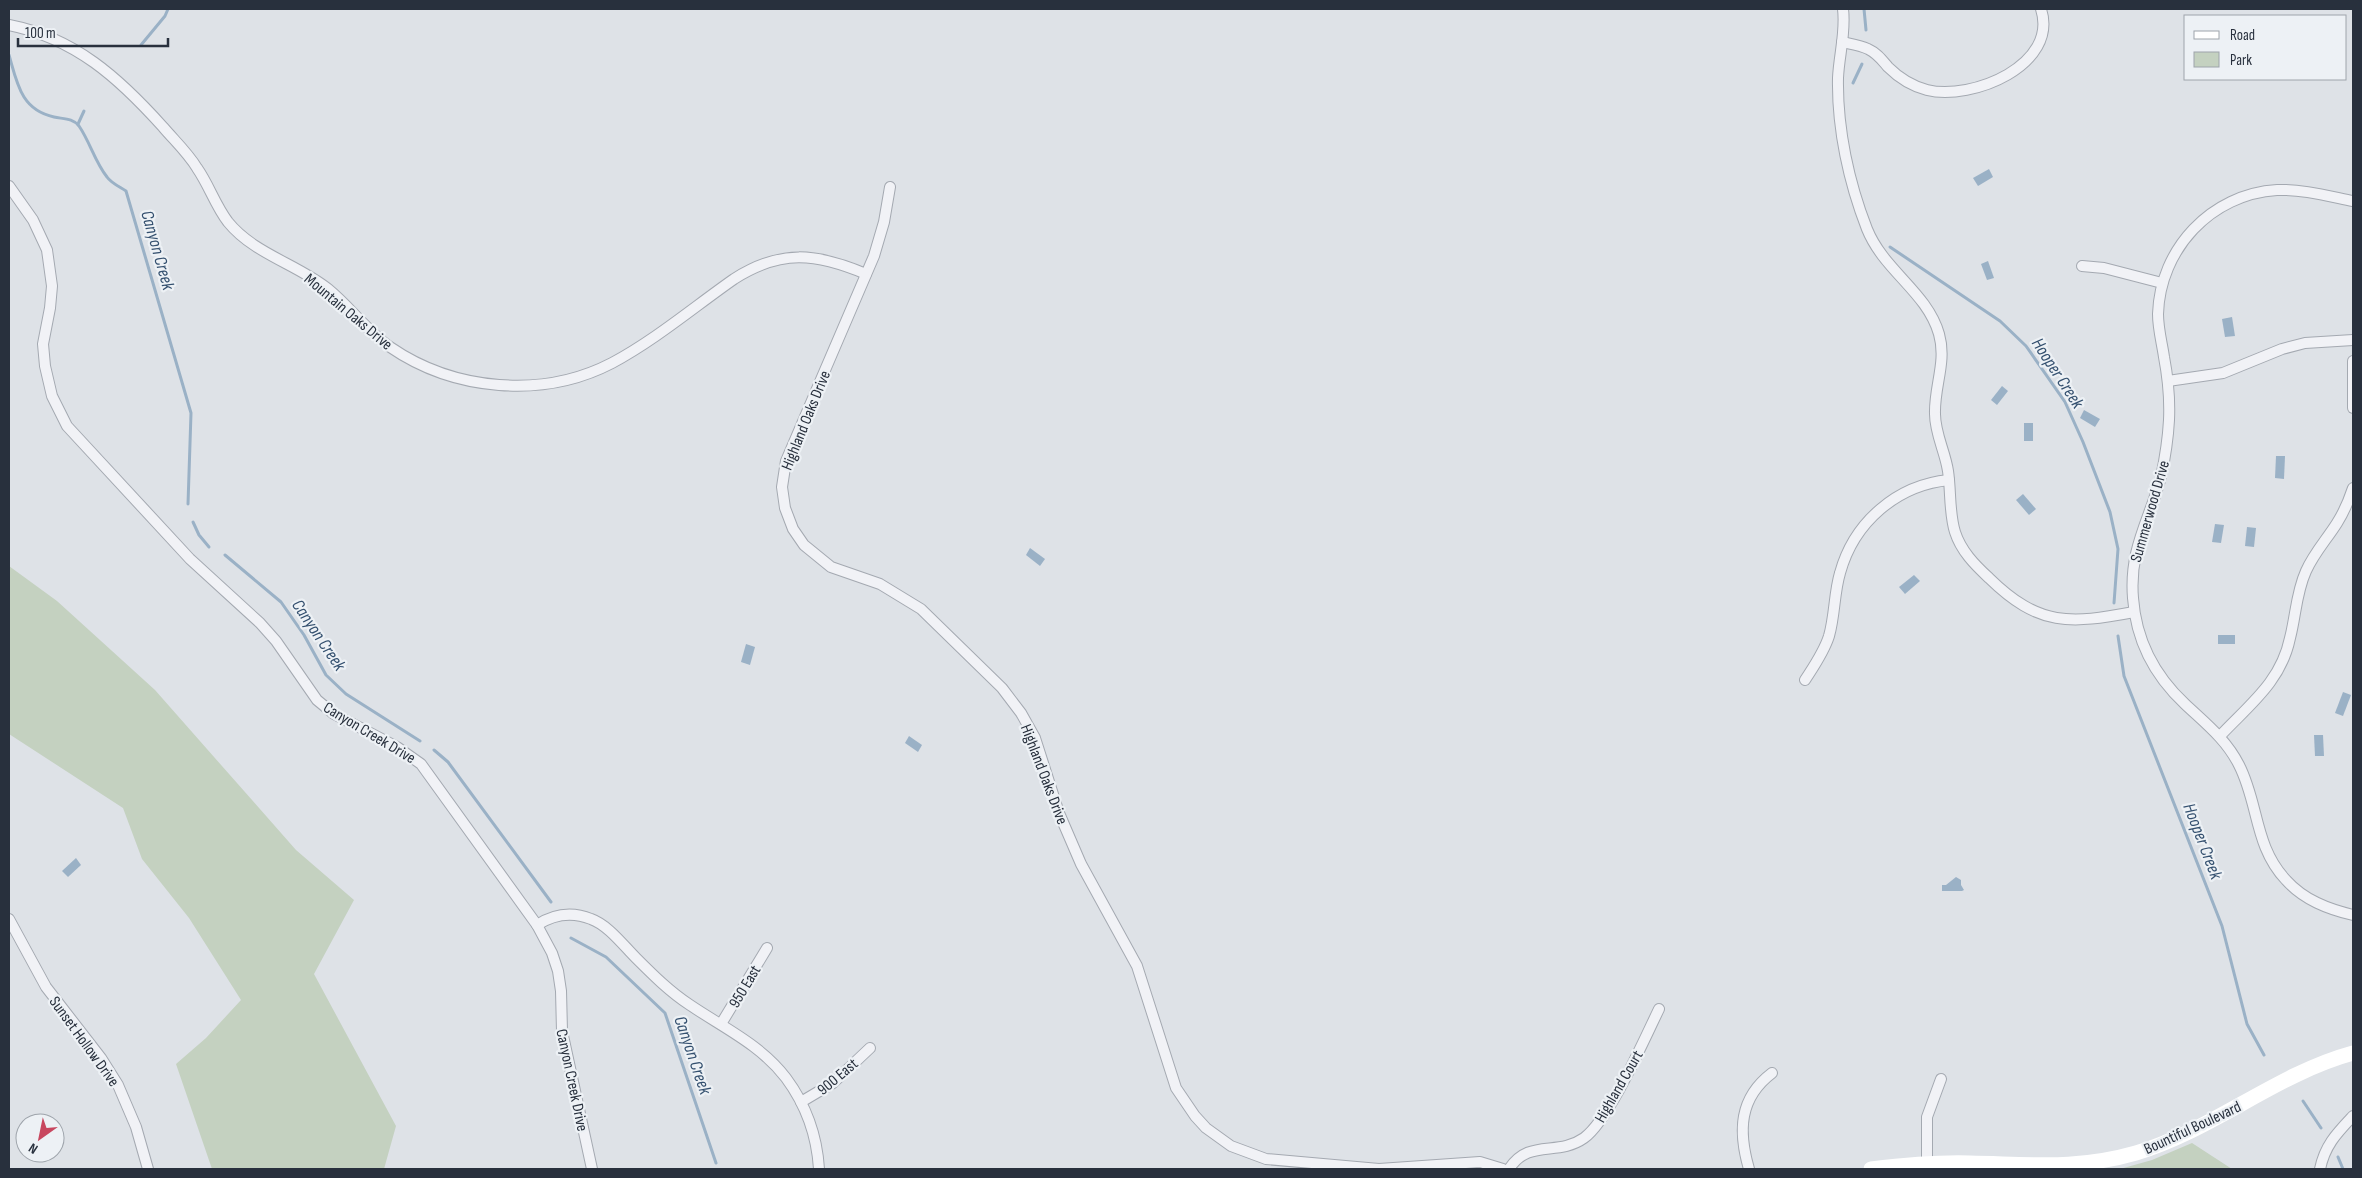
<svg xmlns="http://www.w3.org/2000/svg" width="2362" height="1178" font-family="'Sofia Sans Condensed',sans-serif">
	<rect width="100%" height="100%" fill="#dee2e7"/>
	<!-- green -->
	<g fill="#c4d1c0">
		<polygon points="9,566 57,601 155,690 296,850 354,900 314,974 396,1126 384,1169 212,1169 176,1064 206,1038 241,1000 189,918 142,859 123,808 9,734"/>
		<polygon points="2192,1143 2232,1169 2120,1169 2152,1160"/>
	</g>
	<!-- water -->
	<g fill="#9ab1c6">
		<polygon points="1989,169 1993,177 1978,186 1973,178"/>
		<polygon points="1988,261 1994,278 1987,280 1981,264"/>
		<polygon points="2232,317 2235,336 2225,337 2222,319"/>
		<polygon points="2002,386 2008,391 1997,405 1991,400"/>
		<polygon points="2084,410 2100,419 2095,427 2080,418"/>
		<rect x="2024" y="423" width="9" height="18"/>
		<polygon points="2276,456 2285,456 2284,479 2275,478"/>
		<polygon points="2023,494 2036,509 2029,515 2016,500"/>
		<polygon points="2215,524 2224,525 2221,543 2212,542"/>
		<polygon points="2247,527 2256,528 2254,547 2245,546"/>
		<polygon points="1030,548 1045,559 1040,566 1026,555"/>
		<polygon points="1914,575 1920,581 1905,594 1899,587"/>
		<rect x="2218" y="635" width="17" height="9"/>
		<polygon points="746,644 755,647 750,665 741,662"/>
		<polygon points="2343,692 2351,695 2343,716 2335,713"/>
		<polygon points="2314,735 2323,735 2324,756 2315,756"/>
		<polygon points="909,736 922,745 918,752 905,743"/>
		<polygon points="76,858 81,865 68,877 62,871"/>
		<polygon points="1956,877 1961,880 1961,885 1964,890 1962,891 1942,891 1942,885 1946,885"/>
	</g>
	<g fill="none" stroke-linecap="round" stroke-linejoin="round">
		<!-- stream -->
		<g stroke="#9ab1c6" stroke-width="3">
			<polyline points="1864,9 1866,30"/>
			<polyline points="141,45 165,16 168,9"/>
			<path d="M9,55C17,83 21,110 54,117C63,119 73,118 79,126C90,142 95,162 107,177C111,183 120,187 126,191L191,413L188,504"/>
			<polyline points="1853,83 1862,64"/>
			<polyline points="78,124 84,111"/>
			<polyline points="1890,247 2000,321 2026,346 2065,402 2083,442 2110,512 2118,549 2114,603"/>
			<polyline points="193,522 199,535 209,547"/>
			<polyline points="225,555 281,602 304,635 326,675 346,694 420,741"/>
			<polyline points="2118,636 2124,676 2222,926 2247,1024 2264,1055"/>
			<polyline points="434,750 448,762 551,902"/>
			<polyline points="571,938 606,957 665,1013 716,1163"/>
			<polyline points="2303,1101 2321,1128"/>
			<polyline points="2338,1157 2343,1169"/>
		</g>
		<!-- street casing -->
		<g stroke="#a4a9b1" stroke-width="12">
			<g id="street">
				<path d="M1843,9C1846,32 1839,55 1838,78C1837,129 1849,183 1867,229C1884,271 1927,292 1939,334C1947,362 1934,386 1935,414C1935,434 1945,451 1948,471C1951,491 1949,513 1955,532C1961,551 1975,565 1989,578C2039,627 2070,624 2134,612"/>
				<path d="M9,25C75,38 119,78 163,127C174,140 188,153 197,168C209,185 215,205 228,222C254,254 297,264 328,289C350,307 367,331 390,347C454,391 543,399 612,363C655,340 694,307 734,279C781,249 816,253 866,274"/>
				<path d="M1842,42C1851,44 1860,45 1868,49C1877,53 1882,60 1888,67C1899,78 1912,86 1927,90C1972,101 2059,65 2041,9"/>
				<polyline points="9,186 33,220 47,250 52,286 50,308 43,344 45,366 52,396 67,426 190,559 260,623 276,641 317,700 334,714 397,747 421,764 537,925 552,953 558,971 561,991 562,1031 592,1169"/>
				<polyline points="890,187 884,222 874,256 786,461 782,487 785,508 793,529 804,545 831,567 880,584 921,609 1002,688 1021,713 1035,738 1059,813 1081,864 1137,966 1176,1088 1195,1116 1206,1128 1231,1146 1266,1159 1379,1169 1480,1162 1503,1169"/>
				<path d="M2353,201C2328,196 2302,189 2277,190C2211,194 2160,249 2158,314C2158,329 2162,343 2164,357C2168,378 2170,398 2169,420C2168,439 2165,458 2161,477C2149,521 2129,549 2133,598C2136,640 2155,676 2185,704C2205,723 2226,739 2239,765C2259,804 2254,846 2286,880C2304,900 2328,909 2353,915"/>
				<polyline points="2082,266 2104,268 2162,283"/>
				<polyline points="2353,361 2353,408"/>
				<polyline points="2168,381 2223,373 2282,349 2305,343 2353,340"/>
				<path d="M1805,680C1814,666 1824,652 1829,636C1835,615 1834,593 1840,573C1854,522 1897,485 1949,480"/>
				<path d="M2220,736C2249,705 2281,682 2290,638C2296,615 2296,593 2306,571C2314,553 2327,539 2337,523C2344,512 2349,500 2353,488"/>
				<polyline points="9,919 46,987 101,1058 118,1085 136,1127 148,1169"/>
				<path d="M537,925C554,914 571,911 591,919C608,925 623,945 636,958C653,975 670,992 690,1005C724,1028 761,1045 786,1078C806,1105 817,1136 819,1169"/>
				<polyline points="721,1024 767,948"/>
				<polyline points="801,1102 833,1083 870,1048"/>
				<polyline points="1927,1163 1927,1117 1941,1079"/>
				<path d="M1509,1169C1529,1138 1557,1157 1584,1138C1609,1120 1644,1040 1659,1009"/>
				<path d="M1749,1169C1738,1131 1739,1098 1772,1073"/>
				<path d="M2320,1169C2325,1145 2337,1133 2353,1116"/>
			</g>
		</g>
		<!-- street -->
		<use href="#street" stroke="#f1f2f6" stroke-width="10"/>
		<!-- secondary -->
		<path stroke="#fff" stroke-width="15" d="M1871,1169C1904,1165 1937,1162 1970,1163C2030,1164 2077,1170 2136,1153C2213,1130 2276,1074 2353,1053"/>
	</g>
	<g text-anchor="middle" stroke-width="4.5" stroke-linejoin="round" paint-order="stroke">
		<!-- street labels -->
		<g font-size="16" fill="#28303d" stroke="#edf1f5">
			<text transform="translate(349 311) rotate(40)" y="6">Mountain Oaks Drive</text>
			<text transform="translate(805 420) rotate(-68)" y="6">Highland Oaks Drive</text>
			<text transform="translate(2149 511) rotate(-74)" y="6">Summerwood Drive</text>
			<text transform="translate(370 732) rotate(31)" y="6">Canyon Creek Drive</text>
			<text transform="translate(1045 774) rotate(69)" y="6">Highland Oaks Drive</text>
			<text transform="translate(744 986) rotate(-59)" y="6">950 East</text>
			<text transform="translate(85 1041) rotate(54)" y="6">Sunset Hollow Drive</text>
			<text transform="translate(837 1076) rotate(-40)" y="6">900 East</text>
			<text transform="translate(573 1080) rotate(78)" y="6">Canyon Creek Drive</text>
			<text transform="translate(1618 1086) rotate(-60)" y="6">Highland Court</text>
			<text transform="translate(2192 1127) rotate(-25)" y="6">Bountiful Boulevard</text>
		</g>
		<!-- water labels -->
		<g font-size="18" font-style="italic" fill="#34506f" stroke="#edf1f5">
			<text transform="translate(158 250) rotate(74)" y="6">Canyon Creek</text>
			<text transform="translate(2058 373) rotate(57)" y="6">Hooper Creek</text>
			<text transform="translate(319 635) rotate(56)" y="6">Canyon Creek</text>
			<text transform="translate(2203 841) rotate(69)" y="6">Hooper Creek</text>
			<text transform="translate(693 1055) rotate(71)" y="6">Canyon Creek</text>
		</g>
	</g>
	<!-- border -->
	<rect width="2362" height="1178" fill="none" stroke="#28303d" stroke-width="20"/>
	<!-- legend -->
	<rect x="2184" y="15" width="162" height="65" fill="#edf1f5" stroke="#9ea4ab"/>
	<rect x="2194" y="31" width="25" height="8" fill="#ffffff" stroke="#9ea4ab"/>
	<text x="2230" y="40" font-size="15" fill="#28303d">Road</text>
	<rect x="2194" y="52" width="25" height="15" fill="#c4d1c0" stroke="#9ea4ab"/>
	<text x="2230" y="65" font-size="15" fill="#28303d">Park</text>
	<!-- north arrow -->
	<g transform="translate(40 1138) rotate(213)"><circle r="24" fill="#edf1f5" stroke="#9ea4ab"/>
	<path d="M0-4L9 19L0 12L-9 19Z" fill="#c8475f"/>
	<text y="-8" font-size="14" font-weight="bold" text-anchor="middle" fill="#28303d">N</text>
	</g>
	<!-- scale -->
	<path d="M18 38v8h150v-8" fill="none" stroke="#28303d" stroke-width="2.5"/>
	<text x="25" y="38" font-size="15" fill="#28303d" stroke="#edf1f5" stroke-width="4" paint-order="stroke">100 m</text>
</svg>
